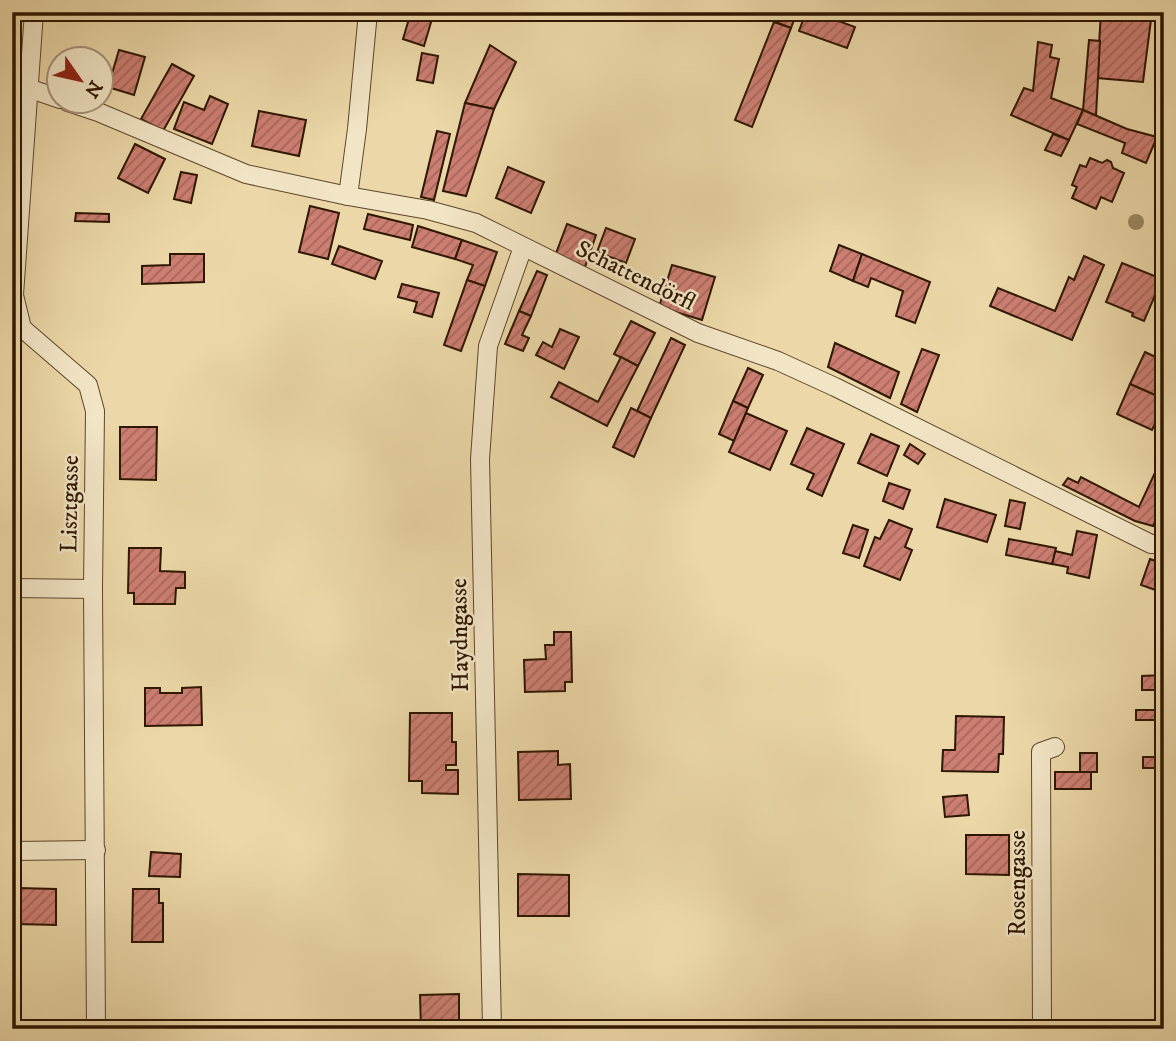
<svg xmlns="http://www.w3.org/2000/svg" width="1176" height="1041" font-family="'IM FELL DW Pica',serif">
	<defs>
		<pattern id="building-hatch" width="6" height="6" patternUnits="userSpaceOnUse" patternTransform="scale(1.75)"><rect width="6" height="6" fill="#cc7e72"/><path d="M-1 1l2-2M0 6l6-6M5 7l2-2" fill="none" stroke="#a6665b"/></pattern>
	</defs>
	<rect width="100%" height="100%" fill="#ebd7a7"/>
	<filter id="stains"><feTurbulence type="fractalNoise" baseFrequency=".00286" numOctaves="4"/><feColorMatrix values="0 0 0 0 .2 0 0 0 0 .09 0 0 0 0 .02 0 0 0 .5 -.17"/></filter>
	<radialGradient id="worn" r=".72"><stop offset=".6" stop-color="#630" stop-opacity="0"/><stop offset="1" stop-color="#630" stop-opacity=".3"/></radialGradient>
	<!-- building -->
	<g fill="url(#building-hatch)" stroke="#2e1600" stroke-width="2">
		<polygon points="411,12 434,12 424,46 403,39"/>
		<polygon points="750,12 797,12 791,28"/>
		<polygon points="806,12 814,12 855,27 847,48 799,31"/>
		<polygon points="1101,12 1152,12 1143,82 1097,78"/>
		<polygon points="774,22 791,28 752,127 735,120"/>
		<polygon points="1089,40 1100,41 1096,116 1083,110"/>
		<polygon points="1038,42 1052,45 1050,57 1059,59 1051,98 1083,110 1069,140 1011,115 1024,88 1033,91"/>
		<polygon points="490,45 516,62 494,109 465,103"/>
		<polygon points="119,50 145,57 134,95 108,87"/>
		<polygon points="422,53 438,56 433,83 417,80"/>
		<polygon points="172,64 194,76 163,131 141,119"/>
		<polygon points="210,96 228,104 212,144 174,129 184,102 204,110"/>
		<polygon points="465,103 494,109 466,196 443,191"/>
		<polygon points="1083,110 1127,129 1157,137 1146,163 1122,153 1125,143 1077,124"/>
		<polygon points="259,111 306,120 299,156 252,146"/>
		<polygon points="437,131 450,134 434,200 421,197"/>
		<polygon points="1053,134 1069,140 1061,156 1045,150"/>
		<polygon points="135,144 165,159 148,193 118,178"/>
		<polygon points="1090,158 1102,163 1107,160 1111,162 1113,168 1124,173 1112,202 1101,197 1096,209 1072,198 1077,187 1072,185 1080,165 1086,167"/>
		<polygon points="508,167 544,182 531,213 496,198"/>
		<polygon points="181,172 197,175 191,203 174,199"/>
		<polygon points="310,206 339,213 328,259 299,252"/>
		<polygon points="76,213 109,214 109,222 75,221"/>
		<polygon points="368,214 413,225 410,240 364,229"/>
		<polygon points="567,224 596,235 585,267 555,256"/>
		<polygon points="418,226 462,240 455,259 412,247"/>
		<polygon points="606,228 635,239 626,263 597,252"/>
		<polygon points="462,240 497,252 485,286 467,280 473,265 455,259"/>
		<polygon points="839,245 862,254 853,281 830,271"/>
		<polygon points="339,246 382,261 375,279 332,264"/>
		<polygon points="170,254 204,254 204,282 142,284 142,266 170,265"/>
		<polygon points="862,254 930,282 915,323 896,316 903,291 871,278 868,287 853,281"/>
		<polygon points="1084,256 1104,265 1072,340 990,306 998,288 1055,311 1069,277 1074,280"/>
		<polygon points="1122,263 1162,279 1144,321 1132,316 1133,313 1106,302"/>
		<polygon points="672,265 715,277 702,320 659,307"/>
		<polygon points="537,271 547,275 531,316 519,311"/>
		<polygon points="467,280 485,286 461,351 444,345"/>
		<polygon points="402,284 439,293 432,317 414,312 417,302 398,297"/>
		<polygon points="519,311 531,316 522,335 529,338 523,351 505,344"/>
		<polygon points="631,321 655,333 638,366 614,354"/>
		<polygon points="560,329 579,337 564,369 536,355 543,342 552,347"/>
		<polygon points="671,338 685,345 651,418 637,411"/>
		<polygon points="835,343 899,372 890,398 828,367"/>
		<polygon points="922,349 939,355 917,412 901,404"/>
		<polygon points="1145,352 1164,361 1164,399 1130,384"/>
		<polygon points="621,357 638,366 607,426 551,397 559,382 598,402"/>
		<polygon points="748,368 763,375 748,408 733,401"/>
		<polygon points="1130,384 1164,399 1164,405 1152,430 1117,414"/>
		<polygon points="733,401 748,408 734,441 719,434"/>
		<polygon points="631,408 651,418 634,457 613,447"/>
		<polygon points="746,413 787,431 770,470 729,452"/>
		<polygon points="120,427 157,427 156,480 120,479"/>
		<polygon points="807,428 844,444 822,496 807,489 814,474 791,464"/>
		<polygon points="871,434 899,446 887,476 858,463"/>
		<polygon points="910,444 925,454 918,464 904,455"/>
		<polygon points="1159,464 1164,466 1164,502 1153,526 1135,521 1063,485 1068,478 1078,483 1081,477 1139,507"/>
		<polygon points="889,483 910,490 903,509 883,501"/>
		<polygon points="945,499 996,515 987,542 937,527"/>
		<polygon points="1010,500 1025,503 1020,529 1005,526"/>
		<polygon points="889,520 912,529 905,547 912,550 900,580 864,566 875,537 880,539"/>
		<polygon points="853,525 868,530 859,558 843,553"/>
		<polygon points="1077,531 1097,535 1089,578 1067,573 1068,567 1052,564 1055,551 1072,555"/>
		<polygon points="1009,539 1056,548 1052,564 1006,555"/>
		<polygon points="129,548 161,548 160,571 185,572 185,588 176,588 175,604 134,604 134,593 128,593"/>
		<polygon points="1150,559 1164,564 1164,593 1141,585"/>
		<polygon points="554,632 571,632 572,682 565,682 565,691 525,692 524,660 546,659 545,645 554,645"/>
		<polygon points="1164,675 1164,690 1142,690 1142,676"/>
		<polygon points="201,687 202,725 145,726 145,688 160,688 160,693 182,693 182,688"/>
		<rect x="1136" y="710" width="28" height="10"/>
		<polygon points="410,713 452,713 452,742 456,742 456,765 446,765 446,770 458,770 458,794 422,793 422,781 409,781"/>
		<polygon points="956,716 1004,717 1003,754 999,754 998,772 942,771 943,750 955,750"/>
		<polygon points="558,751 558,765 570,764 571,799 519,800 518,752"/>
		<rect x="1080" y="753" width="17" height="19"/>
		<rect x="1143" y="757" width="21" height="11"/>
		<rect x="1055" y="772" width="36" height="17"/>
		<polygon points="967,795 969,815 945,817 943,797"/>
		<polygon points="966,835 1009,835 1009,875 966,874"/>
		<polygon points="151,852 181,854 180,877 149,876"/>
		<rect x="1160" y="870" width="4" height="44"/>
		<polygon points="518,874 569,875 569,916 518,916"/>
		<polygon points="18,888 56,889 56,925 17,924"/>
		<polygon points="133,889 159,889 159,903 163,903 163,942 132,942"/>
		<polygon points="459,994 459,1029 421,1029 420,995"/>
	</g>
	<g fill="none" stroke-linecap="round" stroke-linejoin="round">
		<!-- street casing -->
		<g stroke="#5d462a" stroke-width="20">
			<g id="street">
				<polyline points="34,12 14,295 22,328 88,385 95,411 93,589 96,1029"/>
				<polyline points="12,96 28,88 60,99"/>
				<polyline points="68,102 98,112 246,174 348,196 428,210 476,223 698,333 778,361 835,387 1151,544 1164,544"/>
				<polyline points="348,196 357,129 368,12"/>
				<polyline points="12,588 93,589"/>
				<polyline points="12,851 96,850"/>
				<polyline points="492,1029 480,459 488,346 523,247"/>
				<polyline points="1042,1029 1041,752 1055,747"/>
			</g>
		</g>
		<!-- street -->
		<use href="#street" stroke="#f2e5c6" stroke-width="18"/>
	</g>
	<!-- trees -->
	<circle fill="#9b8861" cx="1136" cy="222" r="8"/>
	<g text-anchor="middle" stroke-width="5" stroke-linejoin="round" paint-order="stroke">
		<!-- street labels -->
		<g font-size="24" fill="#2e1600" stroke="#f2e5c6">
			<text transform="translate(636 275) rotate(26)" y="8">Schattendörfl</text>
			<text transform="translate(69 504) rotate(-89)" y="8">Lisztgasse</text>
			<text transform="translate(459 635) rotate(-91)" y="8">Haydngasse</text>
			<text transform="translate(1017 883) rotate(-90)" y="8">Rosengasse</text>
		</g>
	</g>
	<!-- margin -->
	<rect width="1176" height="1041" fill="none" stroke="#ebd7a7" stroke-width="42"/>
	<rect x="14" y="14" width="1148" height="1013" fill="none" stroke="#2e1600" stroke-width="3.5"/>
	<rect x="21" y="21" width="1134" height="999" fill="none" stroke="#2e1600" stroke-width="2"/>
	<!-- north arrow -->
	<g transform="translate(80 80) rotate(124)"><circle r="33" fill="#f2e5c6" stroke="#a49277" stroke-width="2"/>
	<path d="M0-5L12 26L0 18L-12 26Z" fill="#8f2418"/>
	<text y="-10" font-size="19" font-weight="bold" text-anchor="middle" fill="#2e1600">N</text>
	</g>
	<rect width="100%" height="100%" filter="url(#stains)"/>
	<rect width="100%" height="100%" fill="url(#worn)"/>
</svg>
